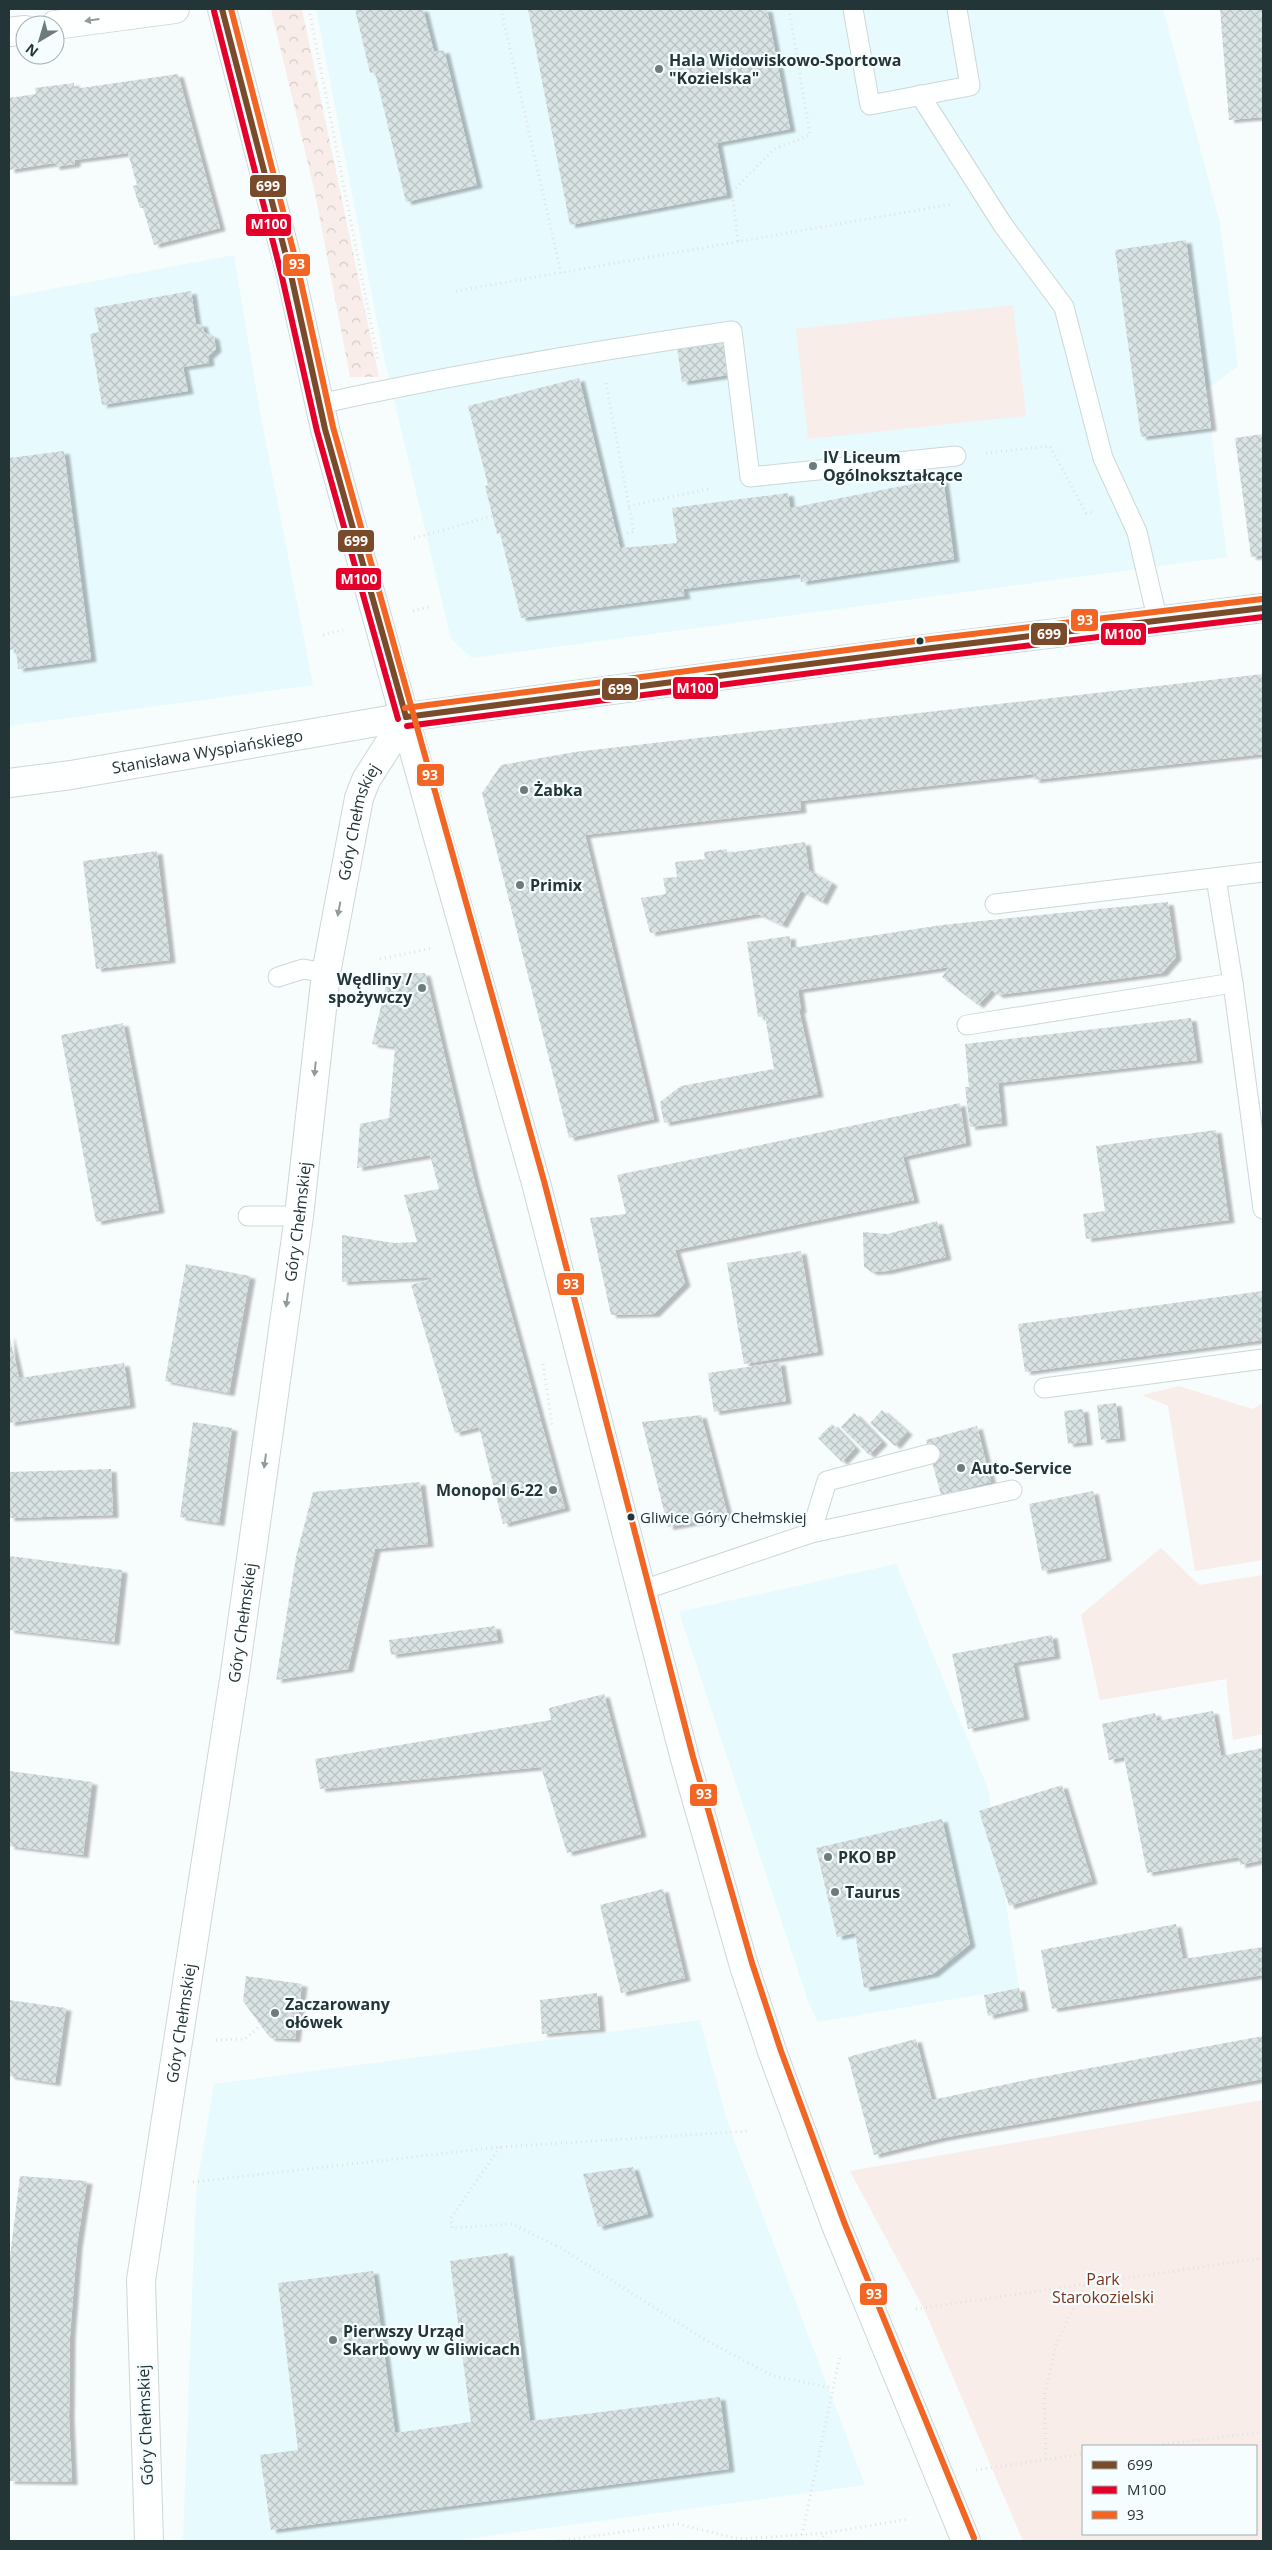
<svg xmlns="http://www.w3.org/2000/svg" width="1272" height="2550" font-family="'Open Sans',sans-serif">
	<defs>
		<pattern id="forest-crowns" width="20" height="18" patternUnits="userSpaceOnUse" patternTransform="scale(1.25)"><rect width="20" height="18" fill="#f8ede9"/><path d="M2 6a3 3 0 1 1 6 0M12 15a3 3 0 1 1 6 0" fill="none" stroke="#d4ccc9"/></pattern>
		<pattern id="building-cross-hatch" width="8" height="8" patternUnits="userSpaceOnUse" patternTransform="scale(1.25)"><rect width="8" height="8" fill="#d9e3e4"/><path d="M0 0l8 8M0 8l8-8" fill="none" stroke="#bac3c4"/></pattern>
		<filter id="shadow"><feDropShadow dx="5.5" dy="3" stdDeviation="1" flood-color="#0004"/></filter>
	</defs>
	<rect width="100%" height="100%" fill="#f7fcfc"/>
	<!-- built -->
	<g fill="#e7fafd">
		<polygon points="316,9 1163,9 1220,223 1238,366 1206,390 1227,557 472,658 451,639 384,357"/>
		<polygon points="234,255 260,412 313,685 9,726 9,297"/>
		<polygon points="896,1564 988,1789 1019,1988 818,2022 809,2004 679,1612"/>
		<polygon points="700,2020 727,2121 865,2485 450,2541 183,2541 196,2191 214,2084"/>
	</g>
	<!-- forest -->
	<polygon fill="url(#forest-crowns)" points="271,9 302,9 379,377 350,377 315,193"/>
	<!-- park -->
	<g fill="#f8ede9" fill-rule="evenodd">
		<polygon points="1013,305 1026,416 808,439 796,329"/>
		<polygon points="1179,1386 1252,1409 1263,1403 1263,1560 1195,1571 1168,1406 1142,1395"/>
		<polygon points="1161,1548 1199,1585 1263,1575 1263,1734 1233,1740 1226,1679 1100,1700 1081,1615"/>
		<path d="M1263,2100V2541H1023L924,2309L850,2171ZM1083,2446H1256V2534H1083Z"/>
	</g>
	<!-- building -->
	<g fill="url(#building-cross-hatch)" filter="url(#shadow)">
		<polygon points="355,9 423,9 434,52 444,50 477,185 406,202 375,72 370,73"/>
		<polygon points="528,9 767,9 790,129 717,143 727,195 570,225"/>
		<polygon points="1220,9 1263,9 1263,117 1229,120"/>
		<polygon points="178,74 220,228 154,245 143,208 140,208 133,186 137,185 128,153 75,160 75,164 54,167 54,163 9,170 9,98 36,94 35,88 74,83 74,89"/>
		<polygon points="1186,240 1211,428 1141,437 1115,250"/>
		<polygon points="191,291 196,324 202,324 204,332 214,337 216,349 208,356 209,363 183,367 188,391 102,405 90,334 99,332 94,308"/>
		<polygon points="730,339 735,374 682,382 677,347"/>
		<polygon points="579,378 620,548 677,543 672,508 788,493 790,508 943,478 954,559 801,582 800,574 683,589 685,596 521,618 500,533 497,534 485,486 488,485 468,406"/>
		<polygon points="1263,434 1263,555 1251,557 1235,438"/>
		<polygon points="64,451 91,659 18,669 16,649 9,650 9,458"/>
		<polygon points="1263,674 1263,754 1034,780 1033,774 800,801 801,810 585,835 654,1119 569,1138 482,793 501,765 575,752"/>
		<polygon points="805,842 809,870 832,883 822,902 801,891 782,925 758,914 650,933 641,898 666,894 663,878 677,877 675,862 705,859 704,852 727,849 727,853"/>
		<polygon points="157,851 170,960 96,969 83,861"/>
		<polygon points="1168,902 1176,957 1162,973 998,995 992,990 978,1005 942,977 949,967 798,990 801,1010 799,1010 818,1094 664,1123 660,1102 681,1086 774,1069 765,1016 758,1017 747,942 790,936 791,948 942,925"/>
		<polygon points="389,973 425,973 475,1183 565,1508 503,1524 479,1427 455,1433 411,1285 437,1277 342,1282 342,1235 394,1243 417,1242 404,1195 439,1189 430,1155 357,1168 360,1124 389,1118 395,1047 372,1044"/>
		<polygon points="1191,1018 1197,1060 998,1083 1002,1123 970,1127 965,1087 969,1087 965,1044"/>
		<polygon points="123,1023 159,1210 96,1222 61,1035"/>
		<polygon points="960,1103 966,1143 903,1157 914,1200 675,1250 685,1283 654,1314 611,1315 590,1218 626,1214 617,1175"/>
		<polygon points="1216,1130 1229,1220 1086,1239 1083,1214 1105,1211 1096,1146"/>
		<polygon points="937,1221 946,1257 887,1271 872,1272 864,1267 863,1232 887,1234"/>
		<polygon points="801,1251 818,1352 744,1364 727,1263"/>
		<polygon points="186,1264 250,1276 229,1393 165,1381"/>
		<polygon points="1263,1291 1263,1340 1025,1372 1018,1324"/>
		<polygon points="9,1334 19,1378 124,1363 130,1405 9,1423"/>
		<polygon points="780,1362 786,1401 714,1412 708,1373"/>
		<polygon points="1116,1403 1120,1438 1101,1440 1097,1405"/>
		<polygon points="1083,1409 1087,1442 1068,1444 1064,1411"/>
		<polygon points="882,1410 907,1432 895,1446 870,1423"/>
		<polygon points="854,1413 882,1442 869,1455 841,1427"/>
		<polygon points="701,1415 728,1516 668,1527 642,1422"/>
		<polygon points="193,1422 232,1428 219,1523 180,1517"/>
		<polygon points="832,1424 855,1448 842,1462 818,1438"/>
		<polygon points="977,1426 991,1482 941,1495 926,1440"/>
		<polygon points="111,1469 113,1515 9,1518 9,1472"/>
		<polygon points="420,1482 428,1544 375,1549 348,1669 276,1680 296,1557 313,1492"/>
		<polygon points="1093,1491 1106,1558 1042,1571 1029,1504"/>
		<polygon points="9,1556 122,1570 114,1642 9,1630"/>
		<polygon points="495,1626 498,1640 391,1655 389,1640"/>
		<polygon points="1052,1635 1055,1656 1013,1663 1024,1717 968,1729 952,1654"/>
		<polygon points="604,1694 641,1834 567,1853 541,1767 320,1789 315,1759 551,1720 549,1708"/>
		<polygon points="1213,1711 1221,1756 1263,1748 1263,1860 1240,1865 1239,1857 1147,1873 1124,1757 1109,1760 1102,1724 1155,1713 1157,1721"/>
		<polygon points="9,1771 92,1782 83,1855 9,1846"/>
		<polygon points="1062,1785 1092,1881 1009,1906 979,1811"/>
		<polygon points="942,1819 970,1944 933,1974 864,1988 855,1933 837,1937 816,1848"/>
		<polygon points="663,1889 685,1978 621,1993 600,1905"/>
		<polygon points="1176,1924 1183,1959 1263,1947 1263,1975 1052,2009 1041,1950"/>
		<polygon points="246,1976 302,1984 295,2039 270,2038 243,2001"/>
		<polygon points="1019,1988 1023,2008 988,2016 984,1995"/>
		<polygon points="597,1993 600,2029 542,2034 540,2000"/>
		<polygon points="9,2000 66,2008 55,2083 9,2076"/>
		<polygon points="1263,2036 1263,2079 942,2138 874,2155 848,2057 916,2039 932,2100 1031,2079"/>
		<polygon points="633,2167 648,2214 598,2227 583,2174"/>
		<polygon points="20,2176 87,2181 77,2245 70,2336 69,2417 72,2482 9,2481 9,2264"/>
		<polygon points="508,2253 530,2421 720,2397 729,2469 271,2530 260,2455 298,2450 278,2283 373,2271 395,2433 471,2422 450,2261"/>
	</g>
	<g fill="none" stroke-linecap="round" stroke-linejoin="round">
		<!-- lane casing -->
		<g stroke="#cdd7d8" stroke-width="21">
			<g id="lane">
				<polyline points="853,9 870,105 970,86 957,9"/>
				<polyline points="920,95 1003,225 1064,307 1103,458 1137,532 1158,622"/>
				<path d="M319,404C456,374 593,351 732,331L750,477L956,456"/>
				<polyline points="1216,878 1233,983 1263,1209"/>
				<polyline points="995,904 1263,872"/>
				<polyline points="278,977 303,969 326,973"/>
				<polyline points="967,1025 1233,983"/>
				<polyline points="248,1216 299,1216"/>
				<polyline points="1044,1388 1263,1359"/>
				<polyline points="811,1533 827,1481 930,1454"/>
				<polyline points="643,1590 811,1533 1012,1490"/>
			</g>
		</g>
		<!-- street casing -->
		<g stroke="#cdd7d8" stroke-width="30">
			<g id="street">
				<polyline points="55,25 175,9"/>
				<polyline points="9,32 25,30"/>
				<path id="s1" d="M149,2541L141,2280L234,1680L299,1216L326,973L359,798L366,780L406,717"/>
			</g>
		</g>
		<!-- secondary casing -->
		<g stroke="#cdd7d8" stroke-width="30">
			<g id="secondary">
				<polyline points="222,9 291,275 325,429 435,827 536,1183 685,1759 744,1966 773,2054 836,2225 966,2541"/>
				<path id="s2" d="M9,783L71,775L406,717L932,648L1263,608"/>
			</g>
		</g>
		<!-- path -->
		<g stroke="#e1e2e2" stroke-width="3" stroke-dasharray="1 4" stroke-linecap="butt">
			<polyline points="309,9 378,360"/>
			<polyline points="501,9 561,273"/>
			<polyline points="738,241 732,192 774,149 810,135 789,9"/>
			<polyline points="456,291 953,204"/>
			<polyline points="606,383 629,506 708,489"/>
			<polyline points="986,453 1050,446 1086,513 1094,512"/>
			<polyline points="617,535 634,532 629,506"/>
			<polyline points="414,538 493,516"/>
			<polyline points="413,611 432,606"/>
			<polyline points="323,635 343,630"/>
			<polyline points="380,959 433,948"/>
			<polyline points="543,1364 552,1425"/>
			<polyline points="216,2040 245,2039 261,2025"/>
			<polyline points="500,2147 451,2218 452,2228 512,2224 561,2248 702,2338 773,2376 833,2388"/>
			<polyline points="193,2182 500,2147 750,2131"/>
			<polyline points="916,2309 1263,2258"/>
			<polyline points="1148,2446 1263,2432"/>
			<polyline points="1046,2459 1044,2398 1056,2344 1085,2284"/>
			<polyline points="976,2470 1083,2454"/>
			<polyline points="802,2535 840,2356"/>
			<polyline points="559,2541 678,2524 739,2539 826,2533 909,2519"/>
			<polyline points="820,2541 825,2534"/>
		</g>
		<!-- lane -->
		<use href="#lane" stroke="#feffff" stroke-width="19"/>
		<!-- street -->
		<use href="#street" stroke="#feffff" stroke-width="28"/>
		<!-- secondary -->
		<use href="#secondary" stroke="#feffff" stroke-width="28"/>
		<!-- bus-1 casing -->
		<g stroke="#f5fdfe" stroke-width="10">
			<g id="bus-1">
				<polyline points="222,9 291,275 325,429 406,717"/>
				<polyline points="406,717 932,648 1263,608"/>
			</g>
		</g>
		<!-- bus-2 casing -->
		<g stroke="#f5fdfe" stroke-width="10">
			<g id="bus-2">
				<polyline points="214,11 282,277 317,431 398,719"/>
				<polyline points="407,726 933,657 1263,617"/>
			</g>
		</g>
		<!-- bus-3 casing -->
		<g stroke="#f5fdfe" stroke-width="10">
			<g id="bus-3">
				<polyline points="231,9 299,273 333,427 544,1181 693,1757 752,1963 781,2051 844,2222 974,2538"/>
				<polyline points="405,708 931,639 1262,599"/>
			</g>
		</g>
		<!-- bus-1 -->
		<use href="#bus-1" stroke="#7a4b2a" stroke-width="6"/>
		<!-- bus-2 -->
		<use href="#bus-2" stroke="#e4002b" stroke-width="6"/>
		<!-- bus-3 -->
		<use href="#bus-3" stroke="#f26522" stroke-width="6"/>
	</g>
	<!-- one-way arrows -->
	<defs><path id="oneway-solid" d="M-6-.8H1V-3.2L6.5 0L1 3.2V.8H-6Z" transform="scale(1.25)"/></defs>
	<g fill="#919a9c">
		<use href="#oneway-solid" transform="translate(92 20) rotate(172)"/>
		<use href="#oneway-solid" transform="translate(339 909) rotate(101)"/>
		<use href="#oneway-solid" transform="translate(315 1069) rotate(96)"/>
		<use href="#oneway-solid" transform="translate(287 1300) rotate(98)"/>
		<use href="#oneway-solid" transform="translate(265 1461) rotate(98)"/>
	</g>
	<!-- markers -->
	<g fill="#6e7b7d" stroke="#f5fdfe" stroke-width="2">
		<circle cx="659" cy="69" r="5"/>
		<circle cx="813" cy="466" r="5"/>
		<circle cx="524" cy="790" r="5"/>
		<circle cx="520" cy="885" r="5"/>
		<circle cx="422" cy="988" r="5"/>
		<circle cx="961" cy="1468" r="5"/>
		<circle cx="553" cy="1490" r="5"/>
		<circle cx="828" cy="1857" r="5"/>
		<circle cx="835" cy="1892" r="5"/>
		<circle cx="275" cy="2013" r="5"/>
		<circle cx="333" cy="2340" r="5"/>
	</g>
	<g fill="#243538" stroke="#f5fdfe" stroke-width="2">
		<circle cx="920" cy="641" r="4.5"/>
		<circle cx="631" cy="1517" r="4.5"/>
	</g>
	<g text-anchor="middle" stroke-width="4.5" stroke-linejoin="round" paint-order="stroke">
		<!-- bus labels -->
		<g font-size="15" fill="#243538" stroke="#f5fdfe" text-anchor="start">
			<text x="640" y="1523">Gliwice Góry Chełmskiej</text>
		</g>
		<!-- poi labels -->
		<g font-size="16" font-weight="bold" fill="#243538" stroke="#f5fdfe" text-anchor="start">
			<text x="669" y="66">Hala Widowiskowo-Sportowa<tspan x="669" dy="18">"Kozielska"</tspan></text>
			<text x="823" y="463">IV Liceum<tspan x="823" dy="18">Ogólnokształcące</tspan></text>
			<text x="534" y="796">Żabka</text>
			<text x="530" y="891">Primix</text>
			<text x="412" y="985" text-anchor="end">Wędliny /<tspan x="412" dy="18">spożywczy</tspan></text>
			<text x="971" y="1474">Auto-Service</text>
			<text x="543" y="1496" text-anchor="end">Monopol 6-22</text>
			<text x="838" y="1863">PKO BP</text>
			<text x="845" y="1898">Taurus</text>
			<text x="285" y="2010">Zaczarowany<tspan x="285" dy="18">ołówek</tspan></text>
			<text x="343" y="2337">Pierwszy Urząd<tspan x="343" dy="18">Skarbowy w Gliwicach</tspan></text>
		</g>
		<!-- street labels -->
		<g font-size="16" fill="#243538" stroke="#f5fdfe">
			<text dy="6" stroke="none"><textPath href="#s2" startOffset="201">Stanisława Wyspiańskiego</textPath></text>
			<text dy="6" stroke="none"><textPath href="#s1" startOffset="1736">Góry Chełmskiej</textPath></text>
			<text dy="6" stroke="none"><textPath href="#s1" startOffset="1331">Góry Chełmskiej</textPath></text>
			<text dy="6" stroke="none"><textPath href="#s1" startOffset="926">Góry Chełmskiej</textPath></text>
			<text dy="6" stroke="none"><textPath href="#s1" startOffset="521">Góry Chełmskiej</textPath></text>
			<text transform="translate(145 2425) rotate(-92)" y="6">Góry Chełmskiej</text>
		</g>
		<!-- park labels -->
		<g font-size="16" fill="#7c341c" stroke="#f5fdfe">
			<text x="1103" y="2285">Park<tspan x="1103" dy="18">Starokozielski</tspan></text>
		</g>
	</g>
	<g stroke="#f5fdfe" stroke-width="2">
		<rect x="249" y="174" width="38" height="24" rx="5" fill="#7a4b2a"/>
		<rect x="245" y="213" width="47" height="24" rx="5" fill="#e4002b"/>
		<rect x="282" y="253" width="29" height="24" rx="5" fill="#f26522"/>
		<rect x="337" y="529" width="38" height="24" rx="5" fill="#7a4b2a"/>
		<rect x="335" y="567" width="47" height="24" rx="5" fill="#e4002b"/>
		<rect x="1070" y="608" width="29" height="24" rx="5" fill="#f26522"/>
		<rect x="1030" y="622" width="38" height="24" rx="5" fill="#7a4b2a"/>
		<rect x="1100" y="622" width="47" height="24" rx="5" fill="#e4002b"/>
		<rect x="672" y="676" width="47" height="24" rx="5" fill="#e4002b"/>
		<rect x="601" y="677" width="38" height="24" rx="5" fill="#7a4b2a"/>
		<rect x="416" y="763" width="29" height="24" rx="5" fill="#f26522"/>
		<rect x="556" y="1272" width="29" height="24" rx="5" fill="#f26522"/>
		<rect x="689" y="1783" width="29" height="24" rx="5" fill="#f26522"/>
		<rect x="859" y="2282" width="29" height="24" rx="5" fill="#f26522"/>
	</g>
	<g font-size="14" text-anchor="middle" font-weight="bold" fill="#fff">
		<text x="268" y="191">699</text>
		<text x="269" y="229">M100</text>
		<text x="297" y="269">93</text>
		<text x="356" y="546">699</text>
		<text x="359" y="584">M100</text>
		<text x="1085" y="625">93</text>
		<text x="1049" y="639">699</text>
		<text x="1123" y="639">M100</text>
		<text x="695" y="693">M100</text>
		<text x="620" y="694">699</text>
		<text x="430" y="780">93</text>
		<text x="571" y="1289">93</text>
		<text x="704" y="1799">93</text>
		<text x="874" y="2299">93</text>
	</g>
	<!-- border -->
	<rect width="1272" height="2550" fill="none" stroke="#243538" stroke-width="20"/>
	<!-- legend -->
	<rect x="1082" y="2445" width="175" height="90" fill="#f5fdfe" stroke="#a1adaf"/>
	<rect x="1092" y="2461" width="25" height="8" fill="#7a4b2a" stroke="#a1adaf"/>
	<text x="1127" y="2470" font-size="15" fill="#243538">699</text>
	<rect x="1092" y="2486" width="25" height="8" fill="#e4002b" stroke="#a1adaf"/>
	<text x="1127" y="2495" font-size="15" fill="#243538">M100</text>
	<rect x="1092" y="2511" width="25" height="8" fill="#f26522" stroke="#a1adaf"/>
	<text x="1127" y="2520" font-size="15" fill="#243538">93</text>
	<!-- north arrow -->
	<g transform="translate(40 40) rotate(218)"><circle r="24" fill="#f5fdfe" stroke="#a1adaf"/>
	<path d="M0-4L9 19L0 12L-9 19Z" fill="#6e7b7d"/>
	<text y="-8" font-size="14" font-weight="bold" text-anchor="middle" fill="#243538">N</text>
	</g>
</svg>
